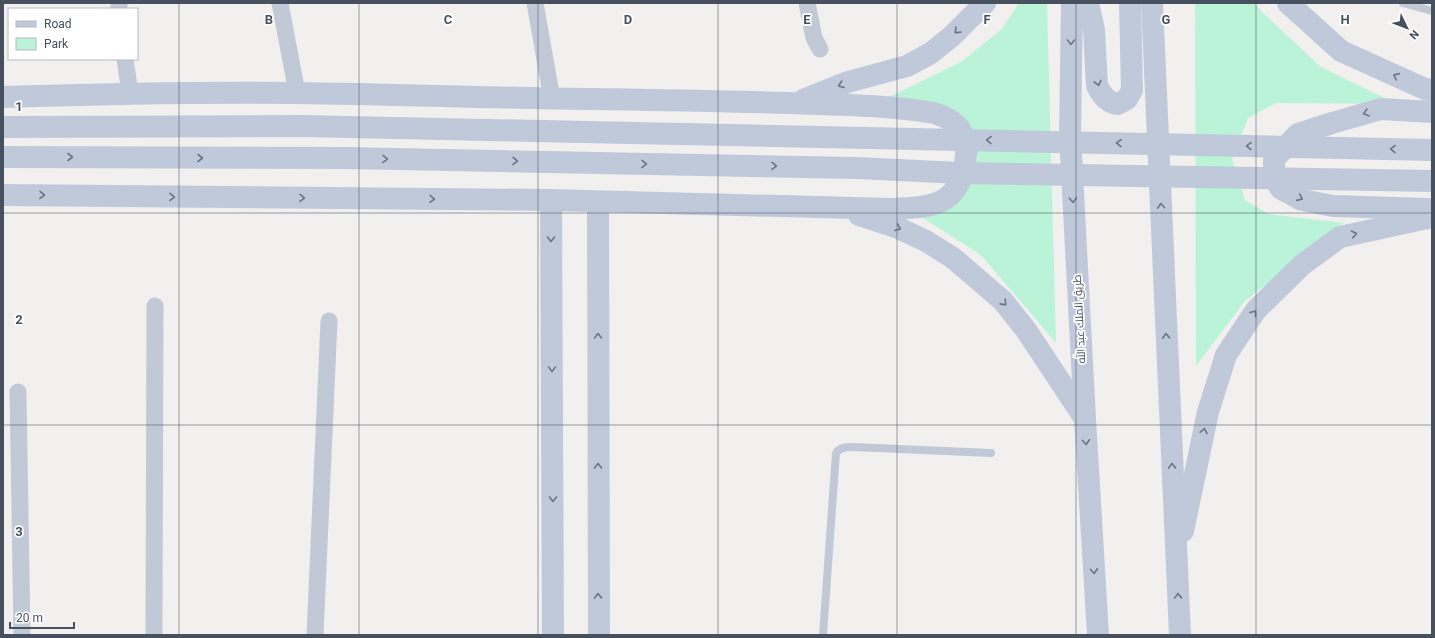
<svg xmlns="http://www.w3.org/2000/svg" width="1435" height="638" font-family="Roboto,Cairo,sans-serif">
	<rect width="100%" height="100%" fill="#f2f0ef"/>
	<!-- green -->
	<g fill="#baf3d8">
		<polygon points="1019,3 1047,3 1056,343 981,255 904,206 957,199 978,158 967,122 889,97 961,62 1002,29"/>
		<polygon points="1195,3 1255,3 1262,12 1321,67 1397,104 1276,103 1248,118 1232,159 1245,200 1268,214 1344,223 1245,301 1196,366"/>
	</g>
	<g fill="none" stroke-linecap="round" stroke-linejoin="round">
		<!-- lane -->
		<g stroke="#c2c9d6" stroke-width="8">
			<polyline points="1403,3 1432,11"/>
			<path d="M823,635L836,453C840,447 847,447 854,447L991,453"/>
		</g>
		<!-- street -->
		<g stroke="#c2c9d6" stroke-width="17">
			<polyline points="119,3 119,9"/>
			<polyline points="280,3 297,93"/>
			<polyline points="535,3 552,99"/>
			<polyline points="807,3 814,38 820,49"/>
			<polyline points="125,59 130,93"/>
			<polyline points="18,392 22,635"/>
			<polyline points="154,635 155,306"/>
			<polyline points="315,635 329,321"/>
		</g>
		<!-- secondary -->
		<g stroke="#c0c9da" stroke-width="22">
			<polyline points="1072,3 1070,135 1085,419 1098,635"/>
			<path d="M1088,3L1094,30L1097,86C1101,94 1108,103 1118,104L1127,99L1132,90L1130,3"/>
			<polyline points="1152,3 1180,635"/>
			<polyline points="1288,3 1341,51 1425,89 1432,90"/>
			<path d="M3,97C100,94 198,92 295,93C392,94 490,98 587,99C662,100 738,101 813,104C853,105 894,106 934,113C944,116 955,121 961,131C967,140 967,152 965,163C958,208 928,207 891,209L551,200L3,195"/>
			<polyline points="803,100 848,82 907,66 931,53 952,36 985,3"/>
			<polyline points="3,157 346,158"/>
			<polyline points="551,200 553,635"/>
			<polyline points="598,202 599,635"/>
			<polyline points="1428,209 1333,206 1302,200 1280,188 1274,175 1274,159 1298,134 1332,123 1381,109 1432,112"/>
			<polyline points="859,215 896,227 926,241 953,258 1003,301 1026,330 1085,419"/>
			<polyline points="1183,531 1208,412 1226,355 1256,310 1302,265 1340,237 1432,217"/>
		</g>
		<!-- secondary-bridge -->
		<g stroke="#c0c9da" stroke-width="22">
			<polyline points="3,127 302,126 1432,150"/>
			<polyline points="346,158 857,168 960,173 1432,181"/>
		</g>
	</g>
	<!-- one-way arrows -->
	<defs><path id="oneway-chevron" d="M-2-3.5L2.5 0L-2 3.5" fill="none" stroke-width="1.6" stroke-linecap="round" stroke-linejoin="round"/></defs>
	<g stroke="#6b7484">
		<use href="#oneway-chevron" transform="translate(957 31) rotate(136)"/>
		<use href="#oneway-chevron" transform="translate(1071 42) rotate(91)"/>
		<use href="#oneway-chevron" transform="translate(1396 76) rotate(-156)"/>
		<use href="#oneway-chevron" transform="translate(1098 83) rotate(78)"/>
		<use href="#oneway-chevron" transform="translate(841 85) rotate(159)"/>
		<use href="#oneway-chevron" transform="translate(1366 113) rotate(164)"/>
		<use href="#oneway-chevron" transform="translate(989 140) rotate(-179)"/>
		<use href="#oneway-chevron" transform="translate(1119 143) rotate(-179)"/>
		<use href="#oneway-chevron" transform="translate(1249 146) rotate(-179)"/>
		<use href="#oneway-chevron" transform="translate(1393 149) rotate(-179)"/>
		<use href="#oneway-chevron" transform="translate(70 157)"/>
		<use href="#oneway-chevron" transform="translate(200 158)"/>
		<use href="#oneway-chevron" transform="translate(385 159) rotate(1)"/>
		<use href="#oneway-chevron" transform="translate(515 161) rotate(1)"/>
		<use href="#oneway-chevron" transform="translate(644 164) rotate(1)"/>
		<use href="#oneway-chevron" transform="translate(774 166) rotate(1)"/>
		<use href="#oneway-chevron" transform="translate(42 195) rotate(1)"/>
		<use href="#oneway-chevron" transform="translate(172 197) rotate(1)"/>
		<use href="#oneway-chevron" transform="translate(302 198) rotate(1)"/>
		<use href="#oneway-chevron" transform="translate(1300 198) rotate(24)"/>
		<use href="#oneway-chevron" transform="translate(432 199) rotate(1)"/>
		<use href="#oneway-chevron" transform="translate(1073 200) rotate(87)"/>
		<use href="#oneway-chevron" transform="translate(1161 206) rotate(-93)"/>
		<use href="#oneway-chevron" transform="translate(898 228) rotate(23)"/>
		<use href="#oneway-chevron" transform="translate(1354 234) rotate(-12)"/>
		<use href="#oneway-chevron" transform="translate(551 239) rotate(90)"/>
		<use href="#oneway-chevron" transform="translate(1004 303) rotate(48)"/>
		<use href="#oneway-chevron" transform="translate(1254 313) rotate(-54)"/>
		<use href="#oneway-chevron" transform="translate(598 336) rotate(-90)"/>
		<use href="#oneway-chevron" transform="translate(1166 336) rotate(-93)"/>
		<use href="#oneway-chevron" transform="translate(552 369) rotate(90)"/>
		<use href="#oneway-chevron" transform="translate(1204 431) rotate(-78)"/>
		<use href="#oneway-chevron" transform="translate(1086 442) rotate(86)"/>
		<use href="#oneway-chevron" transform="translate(598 466) rotate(-90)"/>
		<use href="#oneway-chevron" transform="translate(1172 466) rotate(-92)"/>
		<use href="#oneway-chevron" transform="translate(553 499) rotate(90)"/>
		<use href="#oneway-chevron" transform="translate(1094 571) rotate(86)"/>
		<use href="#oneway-chevron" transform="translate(598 596) rotate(-90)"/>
		<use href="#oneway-chevron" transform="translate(1178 596) rotate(-92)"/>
	</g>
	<!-- grid -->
	<path fill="none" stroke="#46505f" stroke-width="1" stroke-opacity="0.55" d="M179,3V635M359,3V635M538,3V635M718,3V635M897,3V635M1076,3V635M1256,3V635M3,213H1432M3,425H1432"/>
	<g text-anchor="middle" stroke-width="3.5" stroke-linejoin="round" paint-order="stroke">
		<!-- street labels -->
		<g font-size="11" fill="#46505f" stroke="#fff">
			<text transform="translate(1079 319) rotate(-93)" y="4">طريق الملك عبد الله</text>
		</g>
	</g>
	<g font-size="13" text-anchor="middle" font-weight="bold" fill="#46505f" stroke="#fff" stroke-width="3.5" stroke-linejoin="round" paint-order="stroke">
		<text x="269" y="24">B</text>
		<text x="448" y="24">C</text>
		<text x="628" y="24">D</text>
		<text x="807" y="24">E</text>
		<text x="987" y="24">F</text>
		<text x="1166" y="24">G</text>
		<text x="1345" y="24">H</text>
		<text x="19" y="111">1</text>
		<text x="19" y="324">2</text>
		<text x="19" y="536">3</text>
	</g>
	<!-- border -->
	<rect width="1435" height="638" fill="none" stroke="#46505f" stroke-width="8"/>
	<!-- legend -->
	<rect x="8" y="8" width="130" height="52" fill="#ffffff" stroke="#b5b9bf"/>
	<rect x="16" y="21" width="20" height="6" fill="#c0c9da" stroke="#b5b9bf"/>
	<text x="44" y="28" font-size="12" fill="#46505f">Road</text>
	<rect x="16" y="38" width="20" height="12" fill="#baf3d8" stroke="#b5b9bf"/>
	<text x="44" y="48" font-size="12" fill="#46505f">Park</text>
	<!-- north arrow -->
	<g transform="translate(1407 28) rotate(133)" stroke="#ffffff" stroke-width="3" paint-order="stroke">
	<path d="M0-3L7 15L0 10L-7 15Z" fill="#46505f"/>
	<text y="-6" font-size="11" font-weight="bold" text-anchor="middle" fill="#46505f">N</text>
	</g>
	<!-- scale -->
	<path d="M10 622v6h64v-6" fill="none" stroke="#46505f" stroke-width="2"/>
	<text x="16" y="622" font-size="12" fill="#46505f" stroke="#ffffff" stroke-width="3" paint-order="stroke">20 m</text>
</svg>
